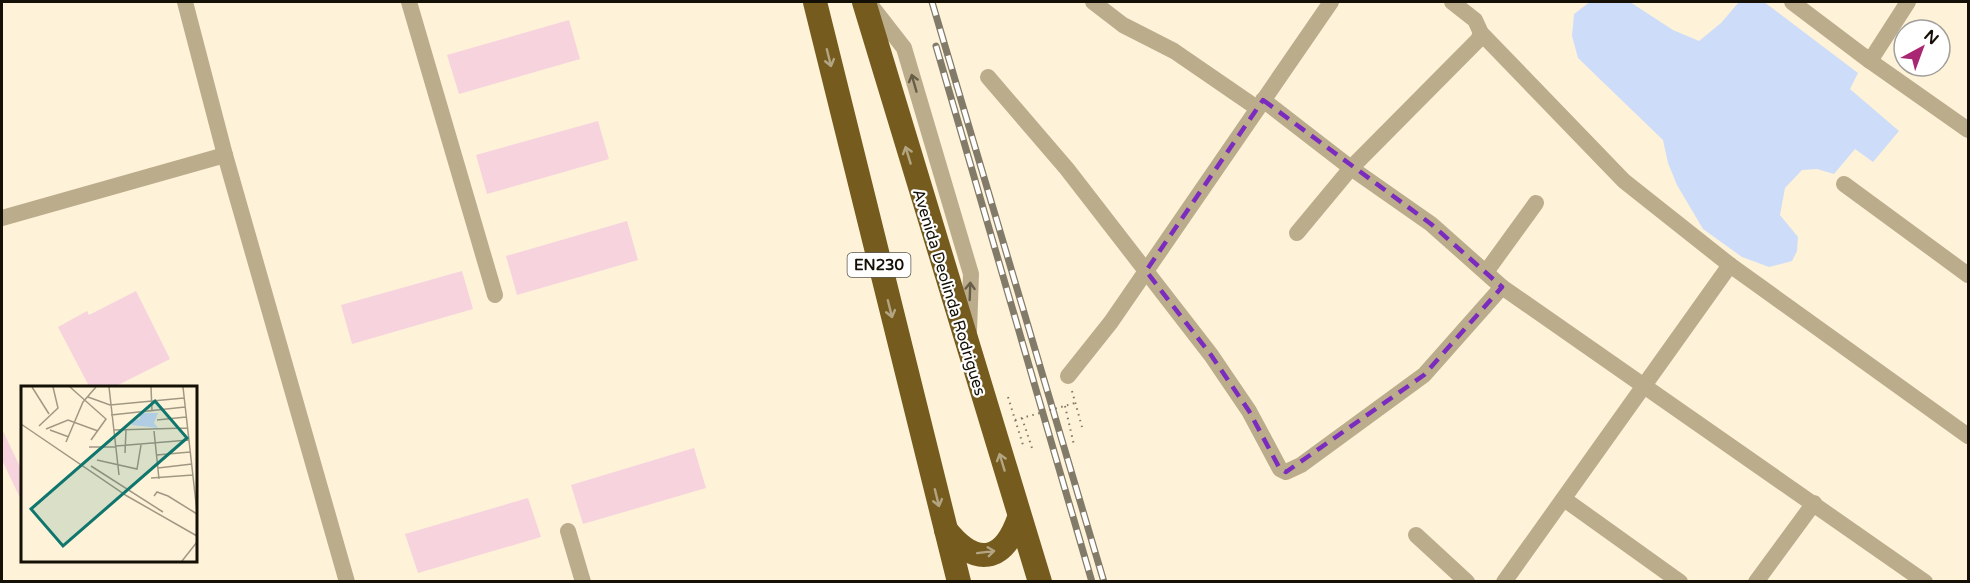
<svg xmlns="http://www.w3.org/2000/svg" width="1970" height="583" font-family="'Varela Round',sans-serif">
	<rect width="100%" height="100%" fill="#fef2d9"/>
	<!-- water -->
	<polygon fill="#cddcf8" points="1590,2 1630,2 1673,30 1699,41 1721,23 1739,2 1764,2 1858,73 1850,89 1899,131 1873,162 1855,149 1834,174 1817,169 1802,170 1785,188 1780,215 1798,237 1797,251 1792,261 1769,267 1742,257 1703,229 1677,185 1668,163 1663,140 1578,58 1572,36 1574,14"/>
	<!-- building -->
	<g fill="#f7d3de">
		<polygon points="569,20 580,59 459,94 447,55"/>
		<polygon points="598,121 609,159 487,194 476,155"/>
		<polygon points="627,221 638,260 517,295 506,256"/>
		<polygon points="462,271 473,309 352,344 341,305"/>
		<polygon points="136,291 170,359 112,388 90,388 58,327 87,311 89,315"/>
		<polygon points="2,429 22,471 22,502 2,460"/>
		<polygon points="694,448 706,488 583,524 571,485"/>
		<polygon points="528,498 541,537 418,573 405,534"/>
	</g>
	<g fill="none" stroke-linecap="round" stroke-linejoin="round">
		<!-- path -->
		<g stroke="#817867" stroke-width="2" stroke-dasharray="1.5 4.5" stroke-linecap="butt">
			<polyline points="1072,391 1082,427"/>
			<polyline points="1008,397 1023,445"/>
			<polyline points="1065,406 1074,445"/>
			<polyline points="1022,418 1033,451"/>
		</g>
		<!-- minor -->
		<g stroke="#bbac8c" stroke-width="16">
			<polyline points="185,2 225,155 347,582"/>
			<polyline points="409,2 495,295"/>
			<polyline points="1093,2 1123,25 1174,51 1257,108"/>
			<polyline points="1452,2 1475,20 1481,33 1624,181 1730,265 1968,436"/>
			<polyline points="1792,2 1870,61 1968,130"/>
			<polyline points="869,3 904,48 971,274 969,331"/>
			<polyline points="1870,61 1908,2"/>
			<polyline points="988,77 1067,169 1211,355 1249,411 1280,469 1286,472 1301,465 1424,375 1502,287"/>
			<polyline points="1263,100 1351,168 1431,224 1502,287 1925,582"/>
			<polyline points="1844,184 1968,275"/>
			<polyline points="2,218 225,155"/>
			<polyline points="1297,233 1351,168 1478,40 1481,33"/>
			<polyline points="1486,272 1536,203"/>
			<polyline points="1068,376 1111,322 1331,2"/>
			<polyline points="1564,499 1680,582"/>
			<polyline points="568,531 583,582"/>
			<polyline points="1416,535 1467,582"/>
			<polyline points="1504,582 1730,265"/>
			<polyline points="1756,582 1814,503"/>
		</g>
		<!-- highway -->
		<g stroke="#755c1e" stroke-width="24">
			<polyline points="815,2 959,582"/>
			<polyline points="864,2 1040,582"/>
			<path d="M946,530C976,567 1003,563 1019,518"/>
		</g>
		<!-- rail casing -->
		<g stroke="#837b69" stroke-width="7">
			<g id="rail">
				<polyline points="932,2 1104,582"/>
				<polyline points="936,46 1092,582"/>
			</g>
		</g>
		<!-- rail -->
		<use href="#rail" stroke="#fff" stroke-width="4.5" stroke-dasharray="14" stroke-linecap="butt"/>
		<!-- path-bridge -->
		<polyline stroke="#817867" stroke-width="2" stroke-dasharray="1.5 4.5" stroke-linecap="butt" points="1015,420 1075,403"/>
	</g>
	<!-- one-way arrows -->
	<defs><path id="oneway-shaft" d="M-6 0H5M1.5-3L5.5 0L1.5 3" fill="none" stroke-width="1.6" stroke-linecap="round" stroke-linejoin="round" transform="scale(1.5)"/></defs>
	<g stroke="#b3a583">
		<use href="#oneway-shaft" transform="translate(829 58) rotate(76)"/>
		<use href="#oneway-shaft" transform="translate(908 155) rotate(-107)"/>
		<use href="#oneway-shaft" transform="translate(890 309) rotate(76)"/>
		<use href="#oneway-shaft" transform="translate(1002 462) rotate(-107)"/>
		<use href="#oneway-shaft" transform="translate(937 498) rotate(76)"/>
		<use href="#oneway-shaft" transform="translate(986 552) rotate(-7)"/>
	</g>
	<g stroke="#685e48">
		<use href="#oneway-shaft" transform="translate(914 83) rotate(-106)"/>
		<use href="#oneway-shaft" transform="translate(970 291) rotate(-88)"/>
	</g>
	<!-- marked area -->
	<path fill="none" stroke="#7b2cbf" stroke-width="4.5" stroke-dasharray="12 8" stroke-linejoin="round" d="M1263,100L1431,224L1502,287L1424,375L1286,472L1280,469L1249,411L1211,355L1146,271Z"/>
	<g text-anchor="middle" stroke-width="4.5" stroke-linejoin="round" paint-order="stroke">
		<!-- shield labels -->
		<rect fill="#fff" stroke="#5b5850" stroke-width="1.5" x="847.5" y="253" width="63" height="24" rx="4.5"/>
		<g font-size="15" font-weight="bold" fill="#151005">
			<text x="879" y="270">EN230</text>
		</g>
		<!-- street labels -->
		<g font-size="16" fill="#151005" stroke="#fff">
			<text transform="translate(950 292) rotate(73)" y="6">Avenida Deolinda Rodrigues</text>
		</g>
	</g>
	<!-- overview -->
	<g transform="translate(21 386)">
		<rect width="176" height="176" fill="#fef2d9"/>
		<path d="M119,27H137L133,37L137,42L111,39L110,35L119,33Z" fill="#cddcf8"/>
		<path fill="none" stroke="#a19884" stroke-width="1.5" d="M11,1L28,28M49,1L85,33L70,54M88,1L98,89M130,1L131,25M162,1L176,126M67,11L89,19L163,12M90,29L164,21M136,34L165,31M0,38L106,110L176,150M18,40L37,22L32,1M25,43L47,34L77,45M29,44L48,51M93,44L166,42M133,45L138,93M45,56L62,16L75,1M95,60L168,54M68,61H95M104,67L105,44M136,69L169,66M76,74L116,83L120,59M70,80L142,126M137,82L171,78M130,92L172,89M133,110L136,106L147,110L176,128M161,175L176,156"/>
		<path fill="#0f766e" fill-opacity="0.15" stroke="#0f766e" stroke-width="3" d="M134,15L166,52L42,160L10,123Z"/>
		<rect width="176" height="176" fill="none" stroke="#151005" stroke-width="3"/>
	</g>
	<!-- border -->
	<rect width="1970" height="583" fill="none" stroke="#151005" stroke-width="6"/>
	<!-- north arrow -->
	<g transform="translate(1922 48) rotate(41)"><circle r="28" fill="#ffffff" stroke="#a19f9b" stroke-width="1.5"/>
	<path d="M0-4.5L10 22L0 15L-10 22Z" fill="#a92673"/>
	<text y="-9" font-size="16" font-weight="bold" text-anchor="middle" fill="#151005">N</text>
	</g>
</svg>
